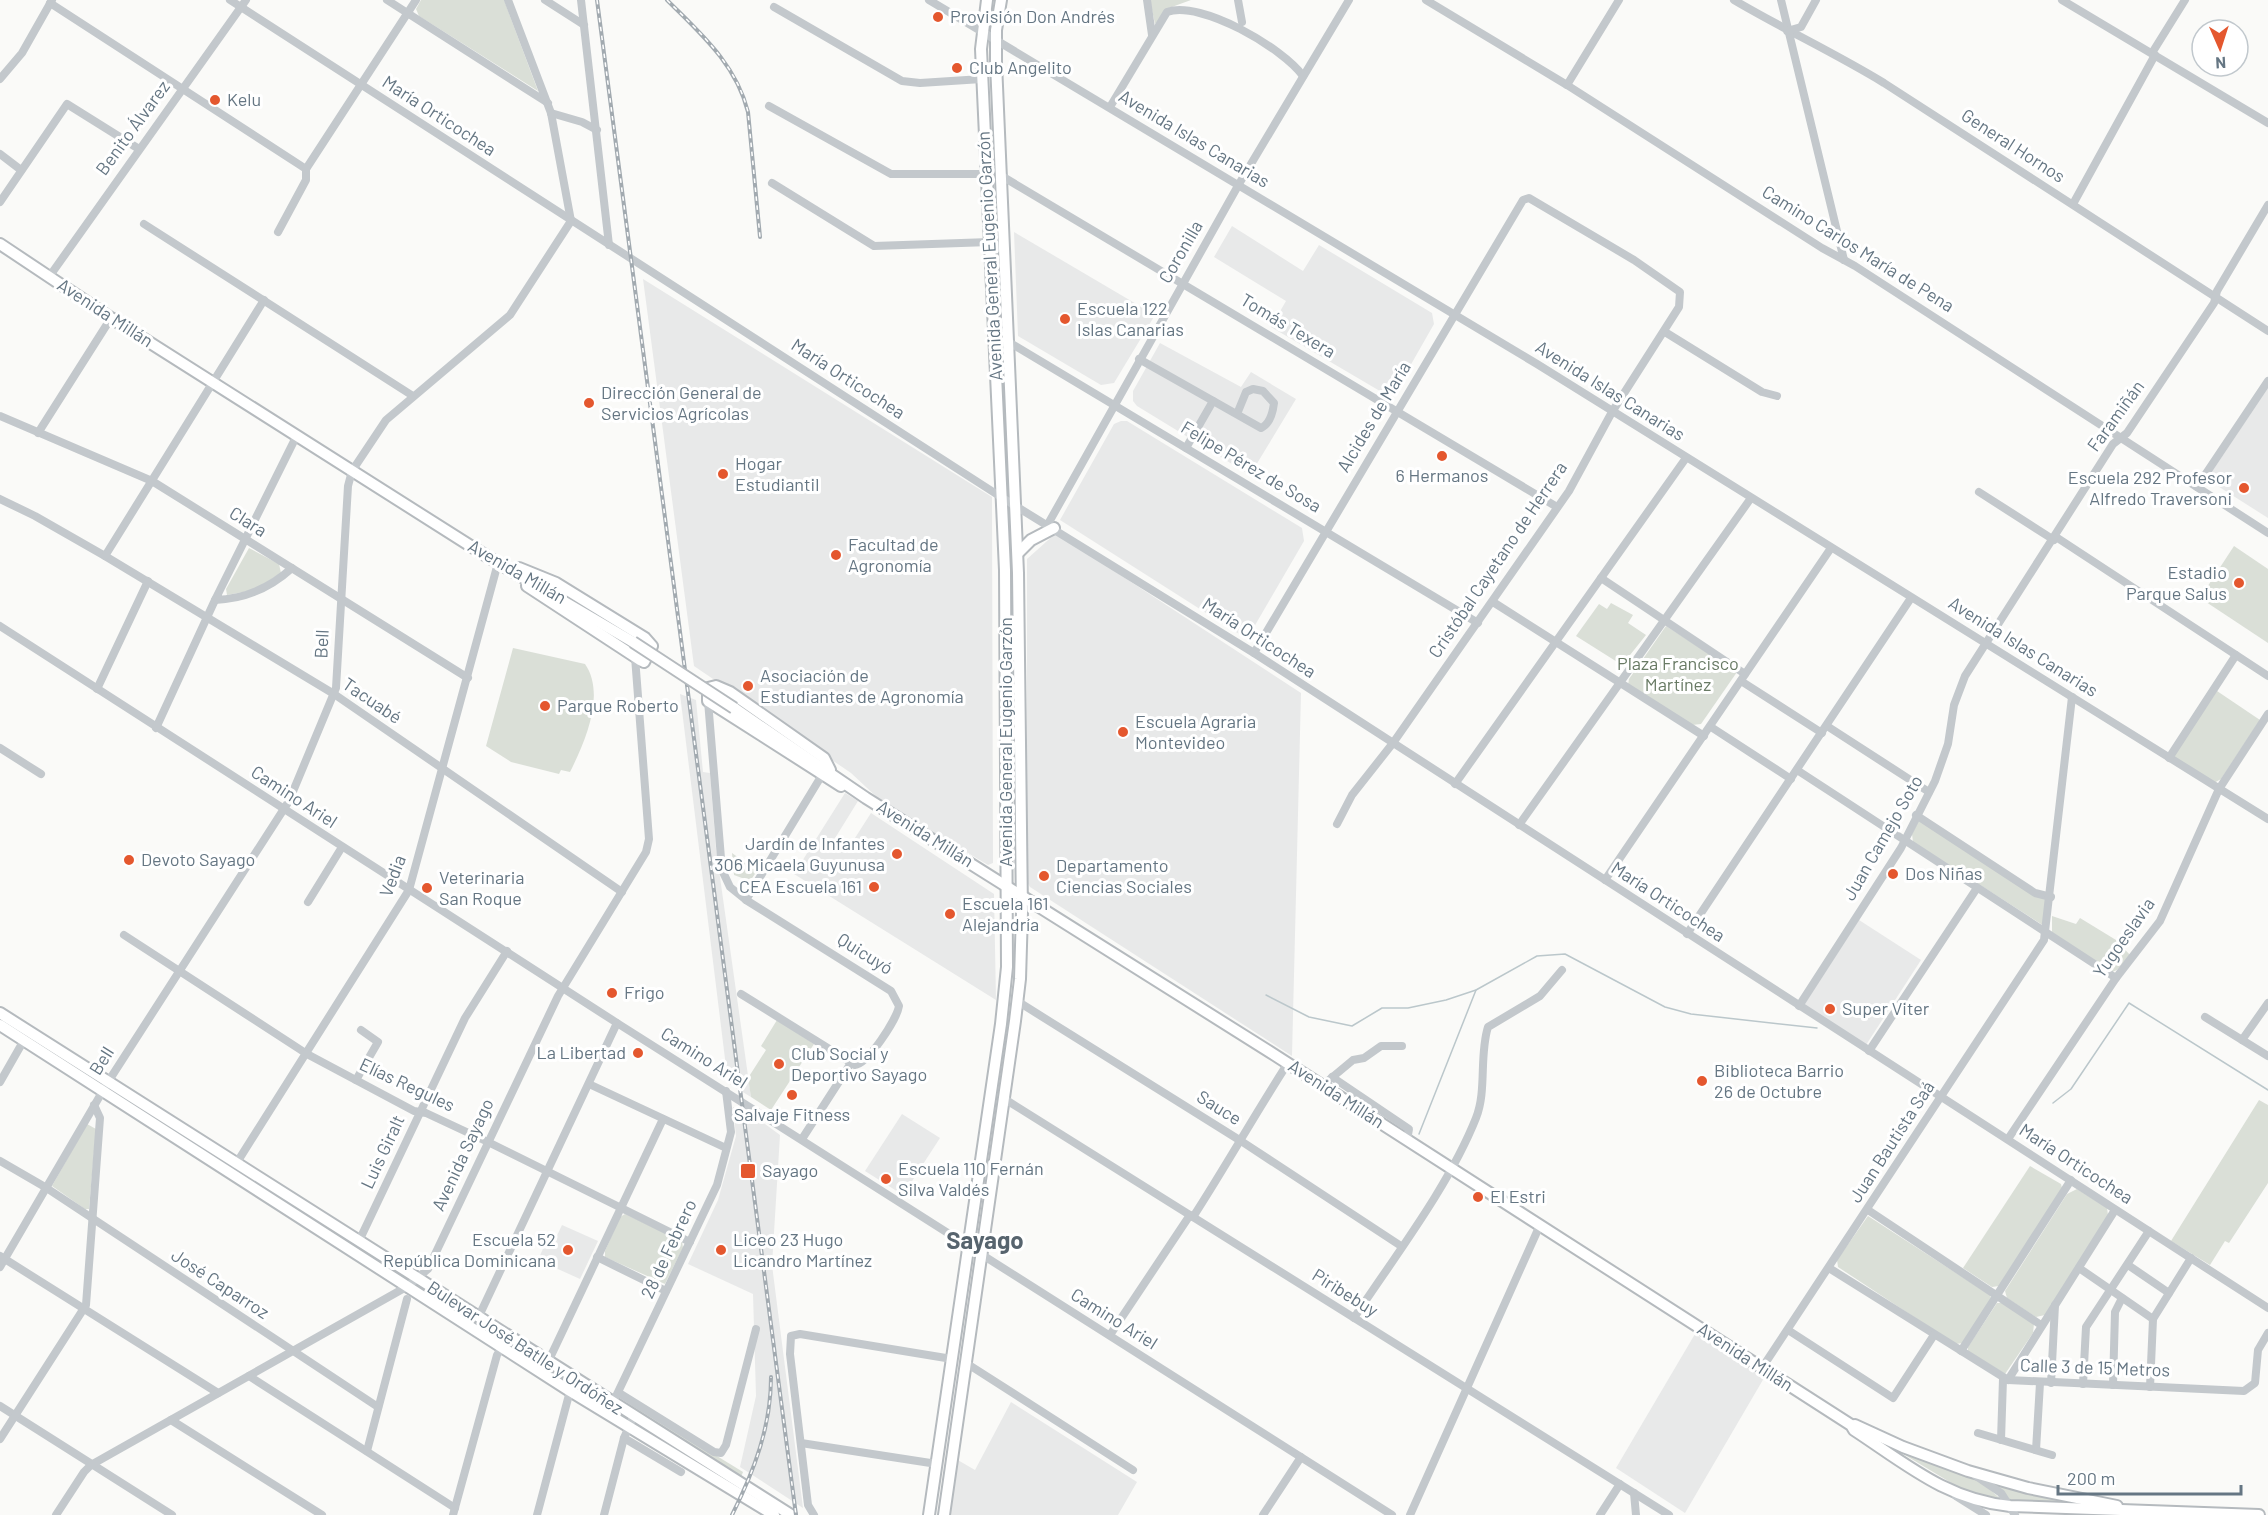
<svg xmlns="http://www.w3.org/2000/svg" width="2268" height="1515" font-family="Barlow,sans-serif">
	<rect width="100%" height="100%" fill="#fafaf8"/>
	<!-- built -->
	<g fill="#e8e9e9">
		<polygon points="1232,226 1303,271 1319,245 1432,313 1434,324 1397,389 1385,394 1271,327 1286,301 1214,257"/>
		<polygon points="1014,232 1155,315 1114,383 1101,385 1018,336"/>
		<polygon points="643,279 992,497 993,863 988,865 881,801 851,773 694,666"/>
		<polygon points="1160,343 1241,387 1251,372 1296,399 1250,475 1137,406 1133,401 1133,391"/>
		<polygon points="2268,388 2268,518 2213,483 2211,473"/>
		<polygon points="1121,421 1127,421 1302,528 1304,541 1247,639 1060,520 1114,424"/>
		<polygon points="1056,533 1301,693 1292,1056 1030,887 1027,882 1027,559"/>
		<polygon points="680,694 696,700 703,772 710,773 716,849 751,1097 728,1083"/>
		<polygon points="845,793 858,801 832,843 846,852 871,813 994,894 996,1000 794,874"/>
		<polygon points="1859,920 1921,960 1866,1045 1804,1005"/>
		<polygon points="733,1107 742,1107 780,1135 772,1265 803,1508 740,1467 756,1396 753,1294 688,1264 718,1200 736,1136"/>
		<polygon points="902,1114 940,1138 903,1195 865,1171"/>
		<polygon points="562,1225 598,1241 580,1279 538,1260 546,1242 553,1244"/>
		<polygon points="1695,1334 1764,1378 1685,1513 1616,1468"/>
		<polygon points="1011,1402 1137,1482 1118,1515 950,1515 956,1459 975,1470"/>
	</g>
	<!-- green -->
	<g fill="#dadfd7">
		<polygon points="421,0 504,0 538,91 419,16 416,9"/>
		<polygon points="1150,0 1191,0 1169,8 1155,24"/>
		<polygon points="2234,546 2268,569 2268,643 2200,598"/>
		<polygon points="249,548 279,564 281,573 254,590 227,595 226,589"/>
		<polygon points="1611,603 1633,615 1628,623 1646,635 1622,665 1576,636 1599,604 1607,609"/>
		<polygon points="1666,626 1737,672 1701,724 1692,725 1628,685 1629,679"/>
		<path d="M513,648L585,664C606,694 585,742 570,772L561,770L559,774L511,762L486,746Z"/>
		<polygon points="2217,691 2260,720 2221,779 2214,783 2175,759 2174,755"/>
		<polygon points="1919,820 2047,900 2044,926 1913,842 1912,834"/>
		<polygon points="732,853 757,871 750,881 734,875"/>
		<polygon points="2052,916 2076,924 2080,918 2116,940 2130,955 2117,970 2112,972 2052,932"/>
		<polygon points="777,1020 814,1044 771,1110 751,1097 748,1078 766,1050 761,1046"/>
		<polygon points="2259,1100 2268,1105 2268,1183 2229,1243 2225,1241 2210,1265 2171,1241"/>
		<polygon points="131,1103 149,1113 377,1258 356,1249"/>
		<polygon points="87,1124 96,1129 89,1209 85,1209 52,1186"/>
		<polygon points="2030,1166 2061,1184 2062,1188 1999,1286 1992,1287 1963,1268"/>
		<polygon points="2077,1189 2107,1208 2108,1215 2045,1315 2036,1317 2007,1298 2005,1291 2067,1194"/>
		<polygon points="625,1214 682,1241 683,1248 665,1284 605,1257 605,1251 620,1217"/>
		<polygon points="1868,1216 1990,1295 1991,1298 1964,1343 1955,1344 1838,1267 1837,1260"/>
		<polygon points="425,1292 469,1315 605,1403 572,1387"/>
		<polygon points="1997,1303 2004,1303 2034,1324 2033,1333 2005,1374 1968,1351 1968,1347"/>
		<polygon points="629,1402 743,1472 741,1477 627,1407"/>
		<polygon points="1885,1443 1979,1480 2004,1502 1968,1493"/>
		<polygon points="1989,1480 2105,1506 2011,1502"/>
	</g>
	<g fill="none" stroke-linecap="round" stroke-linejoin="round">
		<!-- stream -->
		<g stroke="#bbc7cb" stroke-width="1.5">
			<polyline points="1266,995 1309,1017 1352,1026 1382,1008 1408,1008 1446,1000 1476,990 1537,956 1565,954 1665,1007 1691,1014 1817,1028"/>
			<polyline points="2053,1103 2071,1089 2129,1003 2268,1090"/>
			<polyline points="1419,1134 1476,990"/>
		</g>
		<!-- major casing -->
		<g stroke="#b5babe" stroke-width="14">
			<g id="major">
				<polyline points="0,244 111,318 488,557 633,642"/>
				<polyline points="1018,553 1031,540 1054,528"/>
				<polyline points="519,568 556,583 645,638 652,646 644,662 640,660 527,586"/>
				<path d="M734,708L866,798L1270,1052L1851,1425L1854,1430C1906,1464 1947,1500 2010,1506L2259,1515"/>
				<polyline points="830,770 824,758 730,692 716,686 708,688 708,701 841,786"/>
				<polyline points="0,1013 791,1515"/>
				<polyline points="0,1025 570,1391 774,1515"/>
				<polyline points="1855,1425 1903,1447 1968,1471 2028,1488 2117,1506"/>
				<polyline points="929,1515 1001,1024 1007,967 1005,570 981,49 987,0"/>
				<polyline points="944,1515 1015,1021 1020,979 1022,912 1018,573 996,63 996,30 1001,0"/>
			</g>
		</g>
		<!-- minor -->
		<g stroke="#c3c8cc" stroke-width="8">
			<polyline points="230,0 1001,497 1254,653 2268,1308"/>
			<polyline points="387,0 548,103"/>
			<polyline points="545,0 584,25"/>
			<polyline points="581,0 609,245"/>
			<polyline points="929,0 1537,364 2268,819"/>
			<polyline points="1147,0 1152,35"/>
			<polyline points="1238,0 1242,22"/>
			<polyline points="1426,0 1567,85 1822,248 1855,266 2268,533"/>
			<path d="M1734,0C1783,29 1835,53 1884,83L2268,331"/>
			<polyline points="1781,0 1844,260"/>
			<polyline points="2062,0 2268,123"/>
			<polyline points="50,3 306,169"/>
			<polyline points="774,7 902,81 920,83 982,79"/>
			<polyline points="1787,31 1801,27 1816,0"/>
			<polyline points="2152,53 2185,0"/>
			<polyline points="0,79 22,53 52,0"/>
			<polyline points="1567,85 1619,0"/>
			<polyline points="769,106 891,174 987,174"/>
			<path d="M1110,107L1167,12C1201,0 1283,48 1303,76"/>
			<polyline points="551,113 582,122 597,130"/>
			<polyline points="0,154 21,170"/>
			<polyline points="1000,175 1557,507"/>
			<polyline points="772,183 874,246 990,242"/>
			<polyline points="0,202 67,104 139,149"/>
			<polyline points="2073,204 2155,55"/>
			<polyline points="144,224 413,396"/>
			<polyline points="278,232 306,180 306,169 416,0"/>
			<polyline points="49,277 246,0"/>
			<polyline points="1665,332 1762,392 1777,396"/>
			<polyline points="1007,341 1478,623"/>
			<path d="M1139,359L1261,428C1270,424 1273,411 1274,403L1263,391L1253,389L1246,392L1237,414"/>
			<polyline points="0,416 152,481 468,678"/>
			<polyline points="38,433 111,318"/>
			<polyline points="1186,448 1213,401"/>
			<polyline points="2197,487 2268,381"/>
			<polyline points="1979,492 2054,540"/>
			<polyline points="0,499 35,516 105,556 334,694 622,892"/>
			<polyline points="1048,524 1239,184 1349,0"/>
			<polyline points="2056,537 2268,676"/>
			<polyline points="105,556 264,300"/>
			<path d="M292,568C270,588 245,599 215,600L297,435"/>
			<polyline points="1601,578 1745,674"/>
			<polyline points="1493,602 1704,736"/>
			<polyline points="0,626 617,1023 1392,1515"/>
			<polyline points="1254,653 1523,200 1529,198 1634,260 1680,292 1679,307 1612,412 1569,491 1393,743 1352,795 1337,824"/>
			<polyline points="1741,681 1822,733"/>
			<polyline points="97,689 148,581"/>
			<path d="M708,701L722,870L730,887L746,900L891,991L899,1006C897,1019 868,1064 855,1065L741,994"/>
			<polyline points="1827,726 1929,792"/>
			<polyline points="1711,727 1791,779"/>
			<polyline points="156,728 215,600"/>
			<polyline points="0,748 41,774"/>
			<polyline points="2169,758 2236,655"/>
			<polyline points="1797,770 2116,978"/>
			<polyline points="1455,784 1686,458"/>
			<polyline points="1916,815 2035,893 2051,897"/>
			<polyline points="1519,825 1751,498"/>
			<polyline points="1605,880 1831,548"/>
			<polyline points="746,900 822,775"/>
			<polyline points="308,902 342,847"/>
			<polyline points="1687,934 1911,598"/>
			<polyline points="124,935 307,1054 414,1111 426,1113 488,1142 690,1242"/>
			<polyline points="1017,1001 1241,1141 1401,1246"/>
			<polyline points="1799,1006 1901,848 1935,781 1948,744 1954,705 1965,676 2113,444 2127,433 2214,303 2217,291 2268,205"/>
			<polyline points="2205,1017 2268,1056"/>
			<polyline points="2242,1040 2268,1003"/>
			<polyline points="1869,1051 1977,888"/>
			<polyline points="1332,1077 1409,1129 1407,1140"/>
			<polyline points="356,1080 378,1042 361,1030"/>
			<polyline points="0,1082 24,1040"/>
			<polyline points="589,1084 726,1148"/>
			<polyline points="1323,1085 1353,1060 1364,1058 1381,1046 1402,1046"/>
			<polyline points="1003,1098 1669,1515"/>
			<polyline points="802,1139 851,1063"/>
			<polyline points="2008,1139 2116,978 2160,921 2219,789 2268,714"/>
			<polyline points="0,1161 45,1187 378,1407"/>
			<polyline points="236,1164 409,890 498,563"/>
			<polyline points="1868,1210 2041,1325"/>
			<path d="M1193,1217C1226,1166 1255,1114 1288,1063"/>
			<polyline points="359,1241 465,1018 507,951"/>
			<polyline points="0,1256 218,1393"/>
			<polyline points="597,1257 666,1291"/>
			<polyline points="2128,1265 2169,1293"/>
			<polyline points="0,1267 108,1082 289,801 336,688 348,486 352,471 386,420 510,315 571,221 551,113 508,0"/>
			<polyline points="1829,1268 2008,1380 2244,1391 2255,1383 2258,1350 2268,1333"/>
			<polyline points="2079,1268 2153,1319"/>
			<polyline points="479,1316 617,1023"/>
			<path d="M1354,1318C1395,1256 1449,1186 1476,1118C1487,1091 1479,1055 1488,1027L1540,996L1562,970"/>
			<polyline points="1788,1330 1893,1398 1934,1335"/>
			<polyline points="1110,1335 1190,1215"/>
			<polyline points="1961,1351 2071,1180"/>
			<polyline points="548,1362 663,1119"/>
			<polyline points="966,1363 1133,1470"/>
			<polyline points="1762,1368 2044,940 2072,697"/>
			<polyline points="249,1376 455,1508"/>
			<polyline points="2008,1380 2115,1210"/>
			<polyline points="2051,1383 2055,1305"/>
			<polyline points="2083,1384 2086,1327 2149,1231"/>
			<polyline points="2113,1385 2115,1312 2122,1298"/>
			<polyline points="2150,1387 2153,1319 2191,1258"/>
			<polyline points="619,1393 714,1452 721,1453 726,1445 756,1329"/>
			<polyline points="0,1406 172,1515"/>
			<polyline points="608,1413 717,1185 731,1132 726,1091"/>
			<polyline points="171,1420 322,1515"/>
			<polyline points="1978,1433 2052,1455"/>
			<polyline points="624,1438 681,1472"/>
			<polyline points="0,1439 86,1305 100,1118 94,1105"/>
			<polyline points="2001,1440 2003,1379"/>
			<polyline points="801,1443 937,1464"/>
			<polyline points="2036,1450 2040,1383"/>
			<polyline points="367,1451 407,1299"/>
			<polyline points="1976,1476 2001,1493 2015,1515"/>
			<polyline points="1634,1493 1636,1515"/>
			<polyline points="1956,1496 1986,1515"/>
			<polyline points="56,1515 84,1472 91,1465 408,1286 428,1269 558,996 646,852 649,839 635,657"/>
			<polyline points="453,1515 497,1355 502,1347"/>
			<polyline points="537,1515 570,1391"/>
			<polyline points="604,1515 624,1438 633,1417"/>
			<polyline points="814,1515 808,1505 790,1354 791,1336 800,1334 952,1359"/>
			<polyline points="1263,1515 1301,1457"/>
			<polyline points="1410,1515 1540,1225"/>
			<polyline points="1600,1515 1620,1484"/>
		</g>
		<!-- major -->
		<use href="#major" stroke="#fff" stroke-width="10"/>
		<!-- rail casing -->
		<g stroke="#a2aab0" stroke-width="4">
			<g id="rail">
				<polyline points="597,0 796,1515"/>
				<path d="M667,0C701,34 736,64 748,112L760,237"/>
				<path d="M732,1515C754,1471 771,1427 771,1377"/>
			</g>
		</g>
		<!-- rail -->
		<use href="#rail" stroke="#fff" stroke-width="1.5" stroke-dasharray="4.5" stroke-linecap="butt"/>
		<!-- major-bridge casing -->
		<g stroke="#b5babe" stroke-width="14" stroke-linecap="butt">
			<polyline id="major-bridge" points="633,642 734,708"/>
		</g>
		<!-- major-bridge -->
		<use href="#major-bridge" stroke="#fff" stroke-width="10"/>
	</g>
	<!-- markers -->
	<g fill="#e4572e" stroke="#fff" stroke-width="2">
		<circle cx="938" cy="17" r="6"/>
		<circle cx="957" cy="68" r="6"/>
		<circle cx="215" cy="100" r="6"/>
		<circle cx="1065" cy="319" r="6"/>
		<circle cx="589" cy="403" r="6"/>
		<circle cx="1442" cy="456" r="6"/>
		<circle cx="723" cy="474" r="6"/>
		<circle cx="2244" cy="488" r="6"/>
		<circle cx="836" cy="555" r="6"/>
		<circle cx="2239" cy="583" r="6"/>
		<circle cx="748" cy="686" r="6"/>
		<circle cx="545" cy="706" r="6"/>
		<circle cx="1123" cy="732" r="6"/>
		<circle cx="897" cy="854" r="6"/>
		<circle cx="129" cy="860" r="6"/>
		<circle cx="1893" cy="874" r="6"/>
		<circle cx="1044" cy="876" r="6"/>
		<circle cx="874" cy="887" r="6"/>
		<circle cx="427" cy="888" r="6"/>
		<circle cx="950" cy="914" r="6"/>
		<circle cx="612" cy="993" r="6"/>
		<circle cx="1830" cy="1009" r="6"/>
		<circle cx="638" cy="1053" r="6"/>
		<circle cx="779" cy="1064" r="6"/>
		<circle cx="1702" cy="1081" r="6"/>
		<circle cx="792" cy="1095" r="6"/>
		<rect x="740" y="1163" width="16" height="16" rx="3"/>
		<circle cx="886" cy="1179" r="6"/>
		<circle cx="1478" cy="1197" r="6"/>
		<circle cx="568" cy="1250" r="6"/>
		<circle cx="721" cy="1250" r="6"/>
	</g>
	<g text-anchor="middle" stroke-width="6" stroke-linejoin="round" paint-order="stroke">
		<!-- poi labels -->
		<g font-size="18" fill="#657683" stroke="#fff" text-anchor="start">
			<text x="950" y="23">Provisión Don Andrés</text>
			<text x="969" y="74">Club Angelito</text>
			<text x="227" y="106">Kelu</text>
			<text x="1077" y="315">Escuela 122<tspan x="1077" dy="21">Islas Canarias</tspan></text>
			<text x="601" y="399">Dirección General de<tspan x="601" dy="21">Servicios Agrícolas</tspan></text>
			<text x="735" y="470">Hogar<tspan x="735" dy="21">Estudiantil</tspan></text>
			<text x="1442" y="482" text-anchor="middle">6 Hermanos</text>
			<text x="2232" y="484" text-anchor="end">Escuela 292 Profesor<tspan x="2232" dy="21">Alfredo Traversoni</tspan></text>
			<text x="848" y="551">Facultad de<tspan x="848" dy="21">Agronomía</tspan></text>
			<text x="2227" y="579" text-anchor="end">Estadio<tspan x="2227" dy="21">Parque Salus</tspan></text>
			<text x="760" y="682">Asociación de<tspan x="760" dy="21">Estudiantes de Agronomía</tspan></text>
			<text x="557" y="712">Parque Roberto</text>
			<text x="1135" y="728">Escuela Agraria<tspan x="1135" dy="21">Montevideo</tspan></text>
			<text x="885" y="850" text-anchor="end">Jardín de Infantes<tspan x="885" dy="21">306 Micaela Guyunusa</tspan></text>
			<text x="141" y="866">Devoto Sayago</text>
			<text x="1056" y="872">Departamento<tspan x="1056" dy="21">Ciencias Sociales</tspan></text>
			<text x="1905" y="880">Dos Niñas</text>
			<text x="439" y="884">Veterinaria<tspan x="439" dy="21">San Roque</tspan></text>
			<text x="862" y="893" text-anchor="end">CEA Escuela 161</text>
			<text x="962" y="910">Escuela 161<tspan x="962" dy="21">Alejandría</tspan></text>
			<text x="624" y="999">Frigo</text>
			<text x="1842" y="1015">Super Viter</text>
			<text x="626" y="1059" text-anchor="end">La Libertad</text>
			<text x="791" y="1060">Club Social y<tspan x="791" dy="21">Deportivo Sayago</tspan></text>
			<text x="1714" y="1077">Biblioteca Barrio<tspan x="1714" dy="21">26 de Octubre</tspan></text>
			<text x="792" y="1121" text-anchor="middle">Salvaje Fitness</text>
			<text x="898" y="1175">Escuela 110 Fernán<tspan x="898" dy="21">Silva Valdés</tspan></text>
			<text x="762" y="1177">Sayago</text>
			<text x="1490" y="1203">El Estri</text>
			<text x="556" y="1246" text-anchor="end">Escuela 52<tspan x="556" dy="21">República Dominicana</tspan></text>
			<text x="733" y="1246">Liceo 23 Hugo<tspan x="733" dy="21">Licandro Martínez</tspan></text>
		</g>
		<!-- street labels -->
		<g font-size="18" fill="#657683" stroke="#fff">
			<text transform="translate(439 116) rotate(33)" y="6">María Orticochea</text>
			<text transform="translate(133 128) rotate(-54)" y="6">Benito Álvarez</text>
			<text transform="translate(1194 139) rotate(31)" y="6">Avenida Islas Canarias</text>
			<text transform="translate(2013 146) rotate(33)" y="6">General Hornos</text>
			<text transform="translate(1858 249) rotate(32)" y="6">Camino Carlos María de Pena</text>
			<text transform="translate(1181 252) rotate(-60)" y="6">Coronilla</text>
			<text transform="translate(990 256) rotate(-93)" y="6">Avenida General Eugenio Garzón</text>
			<text transform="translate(105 313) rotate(33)" y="6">Avenida Millán</text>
			<text transform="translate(1288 326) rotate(31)" y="6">Tomás Texera</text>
			<text transform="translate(848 379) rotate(33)" y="6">María Orticochea</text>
			<text transform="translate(1610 391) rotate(32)" y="6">Avenida Islas Canarias</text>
			<text transform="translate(2116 416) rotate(-54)" y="6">Faramiñán</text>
			<text transform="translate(1374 417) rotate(-59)" y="6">Alcides de María</text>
			<text transform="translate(1251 467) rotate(31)" y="6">Felipe Pérez de Sosa</text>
			<text transform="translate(248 522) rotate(32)" y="6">Clara</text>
			<text transform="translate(1498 560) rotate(-56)" y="6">Cristóbal Cayetano de Herrera</text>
			<text transform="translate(517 572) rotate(30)" y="6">Avenida Millán</text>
			<text transform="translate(1259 638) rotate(33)" y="6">María Orticochea</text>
			<text transform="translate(322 644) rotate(-87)" y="6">Bell</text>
			<text transform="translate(2023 647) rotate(32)" y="6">Avenida Islas Canarias</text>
			<text transform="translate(372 701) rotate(34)" y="6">Tacuabé</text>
			<text transform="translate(1006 742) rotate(-90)" y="6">Avenida General Eugenio Garzón</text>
			<text transform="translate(294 797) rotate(33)" y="6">Camino Ariel</text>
			<text transform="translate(925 834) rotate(32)" y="6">Avenida Millán</text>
			<text transform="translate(1883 838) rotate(-60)" y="6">Juan Camejo Soto</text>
			<text transform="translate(393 876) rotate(-69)" y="6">Vedia</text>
			<text transform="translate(1668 902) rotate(33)" y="6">María Orticochea</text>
			<text transform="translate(2124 938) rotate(-55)" y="6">Yugoeslavia</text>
			<text transform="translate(865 954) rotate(32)" y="6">Quicuyó</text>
			<text transform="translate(704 1058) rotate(32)" y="6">Camino Ariel</text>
			<text transform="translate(102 1061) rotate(-58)" y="6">Bell</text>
			<text transform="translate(407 1085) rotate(25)" y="6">Elías Regules</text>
			<text transform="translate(1336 1094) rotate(33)" y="6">Avenida Millán</text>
			<text transform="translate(1219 1108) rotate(32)" y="6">Sauce</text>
			<text transform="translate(1892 1142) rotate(-57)" y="6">Juan Bautista Saá</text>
			<text transform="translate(383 1152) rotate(-65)" y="6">Luis Giralt</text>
			<text transform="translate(463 1155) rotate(-65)" y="6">Avenida Sayago</text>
			<text transform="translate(2076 1164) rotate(33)" y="6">María Orticochea</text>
			<text transform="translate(669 1249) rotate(-65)" y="6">28 de Febrero</text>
			<text transform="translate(220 1284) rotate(33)" y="6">José Caparroz</text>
			<text transform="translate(1345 1293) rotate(32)" y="6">Piribebuy</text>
			<text transform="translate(1114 1319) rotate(32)" y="6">Camino Ariel</text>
			<text transform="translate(525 1348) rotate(33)" y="6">Bulevar José Batlle y Ordóñez</text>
			<text transform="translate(1745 1357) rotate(33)" y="6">Avenida Millán</text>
			<text transform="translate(2095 1368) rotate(2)" y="6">Calle 3 de 15 Metros</text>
		</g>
		<!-- park labels -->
		<g font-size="18" fill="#687a64" stroke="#fff">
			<text x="1678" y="670">Plaza Francisco<tspan x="1678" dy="21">Martínez</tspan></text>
		</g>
		<!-- district labels -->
		<g font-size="24" font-weight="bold" fill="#57646e" stroke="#fff">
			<text x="985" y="1249">Sayago</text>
		</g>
	</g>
	<!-- north arrow -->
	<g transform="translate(2220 48) rotate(177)"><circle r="28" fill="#ffffff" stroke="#c1c8cd" stroke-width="1.5"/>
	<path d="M0-4.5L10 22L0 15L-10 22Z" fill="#e4572e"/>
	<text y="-9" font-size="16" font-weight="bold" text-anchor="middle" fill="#657683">N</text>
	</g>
	<!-- scale -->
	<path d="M2058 1485v9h183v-9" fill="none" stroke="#657683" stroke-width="3"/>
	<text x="2067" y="1485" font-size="18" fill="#657683" stroke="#ffffff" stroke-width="4.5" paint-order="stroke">200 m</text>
</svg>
